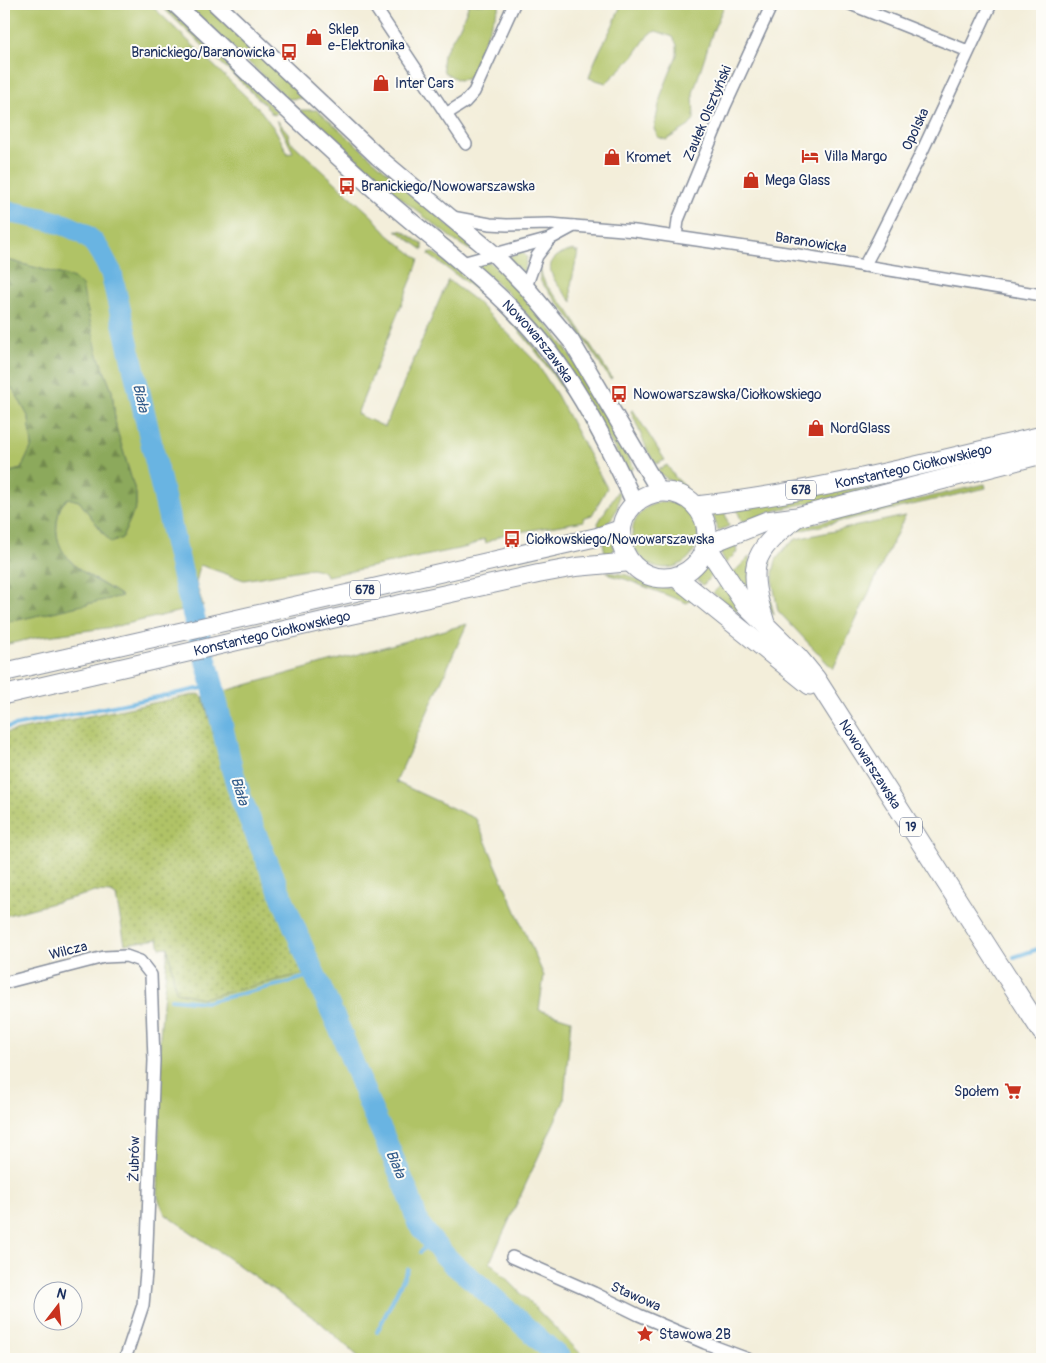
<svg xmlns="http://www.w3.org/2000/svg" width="1046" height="1363" font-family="Pangolin,sans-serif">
	<defs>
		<pattern id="forest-firs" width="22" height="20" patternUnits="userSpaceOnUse" patternTransform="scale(1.25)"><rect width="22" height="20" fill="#8ca95b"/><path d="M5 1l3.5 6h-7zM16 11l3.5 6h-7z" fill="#728a4e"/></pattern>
		<pattern id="garden-dots" width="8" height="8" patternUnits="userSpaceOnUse" patternTransform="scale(1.25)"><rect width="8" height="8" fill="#b0c366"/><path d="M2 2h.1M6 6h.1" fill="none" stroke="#8e9f57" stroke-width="1.8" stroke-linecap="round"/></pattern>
	</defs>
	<rect width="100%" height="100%" fill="#fdfcf7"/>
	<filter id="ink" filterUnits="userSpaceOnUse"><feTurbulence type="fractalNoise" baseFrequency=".02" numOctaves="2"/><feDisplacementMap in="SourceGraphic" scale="10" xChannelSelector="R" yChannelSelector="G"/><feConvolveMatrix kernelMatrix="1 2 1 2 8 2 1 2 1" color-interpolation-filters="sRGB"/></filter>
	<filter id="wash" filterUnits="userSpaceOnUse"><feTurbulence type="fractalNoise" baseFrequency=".0096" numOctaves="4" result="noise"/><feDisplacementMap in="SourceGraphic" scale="20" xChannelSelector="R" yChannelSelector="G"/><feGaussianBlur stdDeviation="1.12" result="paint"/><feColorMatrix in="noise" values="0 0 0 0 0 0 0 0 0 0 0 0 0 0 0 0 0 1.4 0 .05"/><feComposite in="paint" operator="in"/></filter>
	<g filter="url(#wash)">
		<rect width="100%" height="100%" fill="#f3eeda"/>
		<!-- grass -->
		<g fill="#b0c366" stroke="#667962">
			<path d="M4,4H150L260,110L276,131L288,154L293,152L277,120L288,133L290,141L372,216L388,235L419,259L415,271L357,414L385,427L448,280L476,301L536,362L557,395L607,488L592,515L583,518L584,521L502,535L486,543L484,539L468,547L327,576L323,571L312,568L244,580L200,565L196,583L203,606L113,627L39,637L4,645V623L121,596C95,576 52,564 57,522C59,510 59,507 68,498L79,501L111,543L122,538L136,506V494L116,427L112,391L98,355L74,278L4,259Z"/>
			<polygon points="159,4 164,4 277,112 275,115 272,114 265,105"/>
			<polygon points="186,4 204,4 305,98 288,99"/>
			<polygon points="469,4 500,4 481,48 472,73 467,79 458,80 444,72 442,63 443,55 461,24"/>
			<path d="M621,4H725L713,31L693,93L694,119L689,126L666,140L658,137L654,129L661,95L677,55V45L673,37L656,31L649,34L632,58L606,83L589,78C596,51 613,31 621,4Z"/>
			<polygon points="299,110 317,110 479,252 468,249 455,241 340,150"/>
			<polygon points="396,230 403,231 423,245 423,250"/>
			<path d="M574,250L575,252H578L571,285L572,302C563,290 537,268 559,255C563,253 569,251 574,250Z"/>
			<path d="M430,252C441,255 452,267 461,274C525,323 564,381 601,452L599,453C567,393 533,337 481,294C464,280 446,268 429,255Z"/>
			<polygon points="522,252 527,257 524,273 508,258 509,256"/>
			<path d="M490,262C513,284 535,307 554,333C586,374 609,422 634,468L628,471L549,339L507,292L473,263Z"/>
			<path d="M538,268L541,271C543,287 558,297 567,309C582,332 597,355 612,378L610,379L573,322L541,282Z"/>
			<polygon points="4,379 15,392 29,418 32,446 21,469 10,472 4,470"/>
			<polygon points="633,410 665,460 656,464 648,452 631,411"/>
			<polygon points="1042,444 898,483 777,510 742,522 737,510"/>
			<polygon points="667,465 675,477 687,488 669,480 656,471"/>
			<polygon points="985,484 986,488 794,532 800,527"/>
			<path d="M618,490L619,491C619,509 615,519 599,528L598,523Z"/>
			<circle cx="665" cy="535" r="33"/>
			<polygon points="724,510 729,526 718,531 712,512"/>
			<polygon points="905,516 833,669 778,611 773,584 773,573 776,560 786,547 796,539"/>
			<polygon points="612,540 616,557 606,557 603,543"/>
			<polygon points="735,543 737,552 726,563 720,552 721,550"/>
			<polygon points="750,556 751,598 733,573"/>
			<polygon points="771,561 766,582 774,615 762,594 765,563"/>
			<polygon points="708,565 715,573 703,585 695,578 703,571"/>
			<polygon points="607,572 627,575 645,583 672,589 692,599 687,603 625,579 609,575"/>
			<polygon points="722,584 746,617 713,593"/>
			<polygon points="467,624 396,782 476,819 544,976 539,1010 571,1020 564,1101 490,1262 586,1359 361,1359 321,1323 165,1214 158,1198 160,1036 168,947 176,992 202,998 306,973 235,802 203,697"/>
		</g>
		<!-- forest -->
		<path fill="url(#forest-firs)" stroke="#546c5c" d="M4,259L74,278L82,286L98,355L112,391L116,427L136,494V506L122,538L111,543L79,501L68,498C59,507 59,510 57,522C52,562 94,578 122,596L5,623H4V470L10,472L21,469L32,446L29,418L15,392L4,379Z"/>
		<!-- garden -->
		<polygon fill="url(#garden-dots)" stroke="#667962" points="198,694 203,697 234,802 306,973 203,998 176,992 168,947 160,948 158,939 125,944 116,896 111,893 95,892 4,916 4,733"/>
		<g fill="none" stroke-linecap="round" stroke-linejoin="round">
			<!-- stream -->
			<g stroke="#69b4e2" stroke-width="4">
				<polyline points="4,728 213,686"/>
				<polyline points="1014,957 1041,948"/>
				<polyline points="171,999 206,1002 282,984 316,974"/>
				<polyline points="420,1252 431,1240"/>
				<polyline points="377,1332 408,1269"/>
			</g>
			<!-- river -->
			<path stroke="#69b4e2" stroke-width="22" d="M4,211C31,217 70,220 91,240C100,248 105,262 111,272L182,573L213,686L232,769L242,801L306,955L340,1030L372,1111L382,1132L409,1195L418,1223L434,1244L453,1264L479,1285L561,1359"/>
		</g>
	</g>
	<g filter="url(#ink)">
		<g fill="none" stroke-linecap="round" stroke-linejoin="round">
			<!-- minor casing -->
			<g stroke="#878e9c" stroke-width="14">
				<g id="minor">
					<polyline points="373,4 466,144"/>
					<polyline points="850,4 968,51"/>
					<polyline points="446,114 465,102 474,92 514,4"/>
					<polyline points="452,217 490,224 507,225 550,224 635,231 786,253 1042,295"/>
					<polyline points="676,237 678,220 725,106 772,4"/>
					<polyline points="462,263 550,239 574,226"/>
					<polyline points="864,266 875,246 919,158 991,4"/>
					<polyline points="526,287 537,256 550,239"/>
					<polyline points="4,983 104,957 126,956 140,961 151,975 154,1060 146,1272 143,1305 125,1359"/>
					<polyline points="512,1257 594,1293 639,1315 705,1343 748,1359"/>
				</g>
			</g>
			<!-- secondary casing -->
			<g stroke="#878e9c" stroke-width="19">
				<g id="secondary">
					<path id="s1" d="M175,4C239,64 302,125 368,184C415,227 468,264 513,310C568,364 603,434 635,504"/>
					<polyline points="216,4 378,157 494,254 526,287 571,341 660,492"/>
				</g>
			</g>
			<!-- primary casing -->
			<g stroke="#878e9c" stroke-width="20">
				<g id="primary">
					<polyline points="4,672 597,537 621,529"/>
					<path id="s2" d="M4,695L332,619L538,574L576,567L631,562"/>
				</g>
			</g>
			<!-- trunk casing -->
			<g stroke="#878e9c" stroke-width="21">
				<g id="trunk">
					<circle cx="664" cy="535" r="43"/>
					<path id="s3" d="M696,506C813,493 928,463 1042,436"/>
					<path id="s4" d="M706,545L746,606L798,657L816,679L1042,1032"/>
					<polyline points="706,545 767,521 797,517 1042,454"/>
					<polyline points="676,577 810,685"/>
					<path d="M765,623C748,568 749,554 796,518"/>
				</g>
			</g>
			<!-- minor -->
			<use href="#minor" stroke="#fff" stroke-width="11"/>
			<!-- secondary -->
			<use href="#secondary" stroke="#fff" stroke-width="16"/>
			<!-- primary -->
			<use href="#primary" stroke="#fff" stroke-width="18"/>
			<!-- trunk -->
			<use href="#trunk" stroke="#fff" stroke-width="19"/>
		</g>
	</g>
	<!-- icons -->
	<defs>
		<g id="shop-bare" transform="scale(1.35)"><path d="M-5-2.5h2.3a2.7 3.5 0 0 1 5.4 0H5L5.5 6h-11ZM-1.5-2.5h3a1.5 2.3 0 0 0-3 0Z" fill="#c8321e" stroke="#fdfcf7" stroke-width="2.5" paint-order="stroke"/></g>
		<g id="bus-bare" transform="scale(1.35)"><path d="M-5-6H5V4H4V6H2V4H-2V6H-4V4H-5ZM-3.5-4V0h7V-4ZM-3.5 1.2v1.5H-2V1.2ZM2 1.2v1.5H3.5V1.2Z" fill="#c8321e" stroke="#fdfcf7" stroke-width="2.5" paint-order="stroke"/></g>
		<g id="hotel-bare" transform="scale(1.35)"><path d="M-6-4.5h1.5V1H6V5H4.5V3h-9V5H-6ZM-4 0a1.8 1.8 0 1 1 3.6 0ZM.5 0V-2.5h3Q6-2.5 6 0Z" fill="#c8321e" stroke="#fdfcf7" stroke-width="2.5" paint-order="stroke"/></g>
		<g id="supermarket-bare" transform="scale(1.35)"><path d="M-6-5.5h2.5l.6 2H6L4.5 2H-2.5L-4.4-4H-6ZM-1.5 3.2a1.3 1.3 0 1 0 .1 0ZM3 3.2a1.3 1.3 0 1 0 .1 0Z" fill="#c8321e" stroke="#fdfcf7" stroke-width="2.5" paint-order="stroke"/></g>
		<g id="sight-bare" transform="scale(1.35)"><path d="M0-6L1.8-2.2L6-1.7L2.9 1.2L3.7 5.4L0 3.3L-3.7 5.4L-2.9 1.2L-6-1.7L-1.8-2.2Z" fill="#c8321e" stroke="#fdfcf7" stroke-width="2.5" paint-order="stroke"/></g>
	</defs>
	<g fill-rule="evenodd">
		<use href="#shop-bare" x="314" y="37"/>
		<use href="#bus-bare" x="289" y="52"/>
		<use href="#shop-bare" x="381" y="83"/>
		<use href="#hotel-bare" x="810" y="156"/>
		<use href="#shop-bare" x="612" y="157"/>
		<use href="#shop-bare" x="751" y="180"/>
		<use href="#bus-bare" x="347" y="186"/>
		<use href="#bus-bare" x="619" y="394"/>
		<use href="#shop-bare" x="816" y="428"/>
		<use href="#bus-bare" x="512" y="539"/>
		<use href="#supermarket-bare" x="1013" y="1091"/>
		<use href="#sight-bare" x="645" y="1334"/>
	</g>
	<g text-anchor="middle" stroke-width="4" stroke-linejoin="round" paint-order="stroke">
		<!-- shield labels -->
		<g fill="#fdfcf7" stroke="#5f6c8c" stroke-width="1">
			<rect x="786" y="480.5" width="30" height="19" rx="4"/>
			<rect x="350" y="580.5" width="30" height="19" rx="4"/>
			<rect x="900" y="817.5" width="22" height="19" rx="4"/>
		</g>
		<g font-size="12" font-weight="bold" fill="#1b2f5e">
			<text x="801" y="494">678</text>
			<text x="365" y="594">678</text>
			<text x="911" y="831">19</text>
		</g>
		<!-- poi labels -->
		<g font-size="14" fill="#1b2f5e" stroke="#fdfcf7" text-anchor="start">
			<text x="328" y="34">Sklep<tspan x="328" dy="16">e-Elektronika</tspan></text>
			<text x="275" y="57" text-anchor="end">Branickiego/Baranowicka</text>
			<text x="395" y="88">Inter Cars</text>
			<text x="824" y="161">Villa Margo</text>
			<text x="626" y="162">Kromet</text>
			<text x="765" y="185">Mega Glass</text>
			<text x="361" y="191">Branickiego/Nowowarszawska</text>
			<text x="633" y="399">Nowowarszawska/Ciołkowskiego</text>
			<text x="830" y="433">NordGlass</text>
			<text x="526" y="544">Ciołkowskiego/Nowowarszawska</text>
			<text x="999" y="1096" text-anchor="end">Społem</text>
			<text x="659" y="1339">Stawowa 2B</text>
		</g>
		<!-- street labels -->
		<g font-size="14" fill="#1b2f5e" stroke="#fdfcf7">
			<text transform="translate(707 113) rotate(-67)" y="5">Zaułek Olsztyński</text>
			<text transform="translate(915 129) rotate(-65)" y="5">Opolska</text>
			<text transform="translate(811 242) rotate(9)" y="5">Baranowicka</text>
			<text dy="5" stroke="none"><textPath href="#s1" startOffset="496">Nowowarszawska</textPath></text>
			<text dy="5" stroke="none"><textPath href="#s3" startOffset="221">Konstantego Ciołkowskiego</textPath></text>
			<text dy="5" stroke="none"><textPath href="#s2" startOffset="275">Konstantego Ciołkowskiego</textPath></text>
			<text dy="5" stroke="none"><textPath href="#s4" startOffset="275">Nowowarszawska</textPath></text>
			<text transform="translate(68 950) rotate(-14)" y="5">Wilcza</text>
			<text transform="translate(134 1159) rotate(-89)" y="5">Żubrów</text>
			<text transform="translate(636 1296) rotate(24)" y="5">Stawowa</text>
		</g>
		<!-- water labels -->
		<g font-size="15" font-style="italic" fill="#365e8c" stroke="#fdfcf7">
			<text transform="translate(141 398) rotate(77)" y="5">Biała</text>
			<text transform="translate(240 791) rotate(73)" y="5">Biała</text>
			<text transform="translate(396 1164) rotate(67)" y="5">Biała</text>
		</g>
	</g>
	<!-- margin -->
	<rect width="1046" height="1363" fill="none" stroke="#fdfcf7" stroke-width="20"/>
	<!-- north arrow -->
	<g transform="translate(58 1306) rotate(16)"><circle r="24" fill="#fdfcf7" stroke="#a3aaba"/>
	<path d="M0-4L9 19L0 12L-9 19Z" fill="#c8321e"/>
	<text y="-8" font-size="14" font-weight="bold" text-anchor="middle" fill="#1b2f5e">N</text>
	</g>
</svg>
